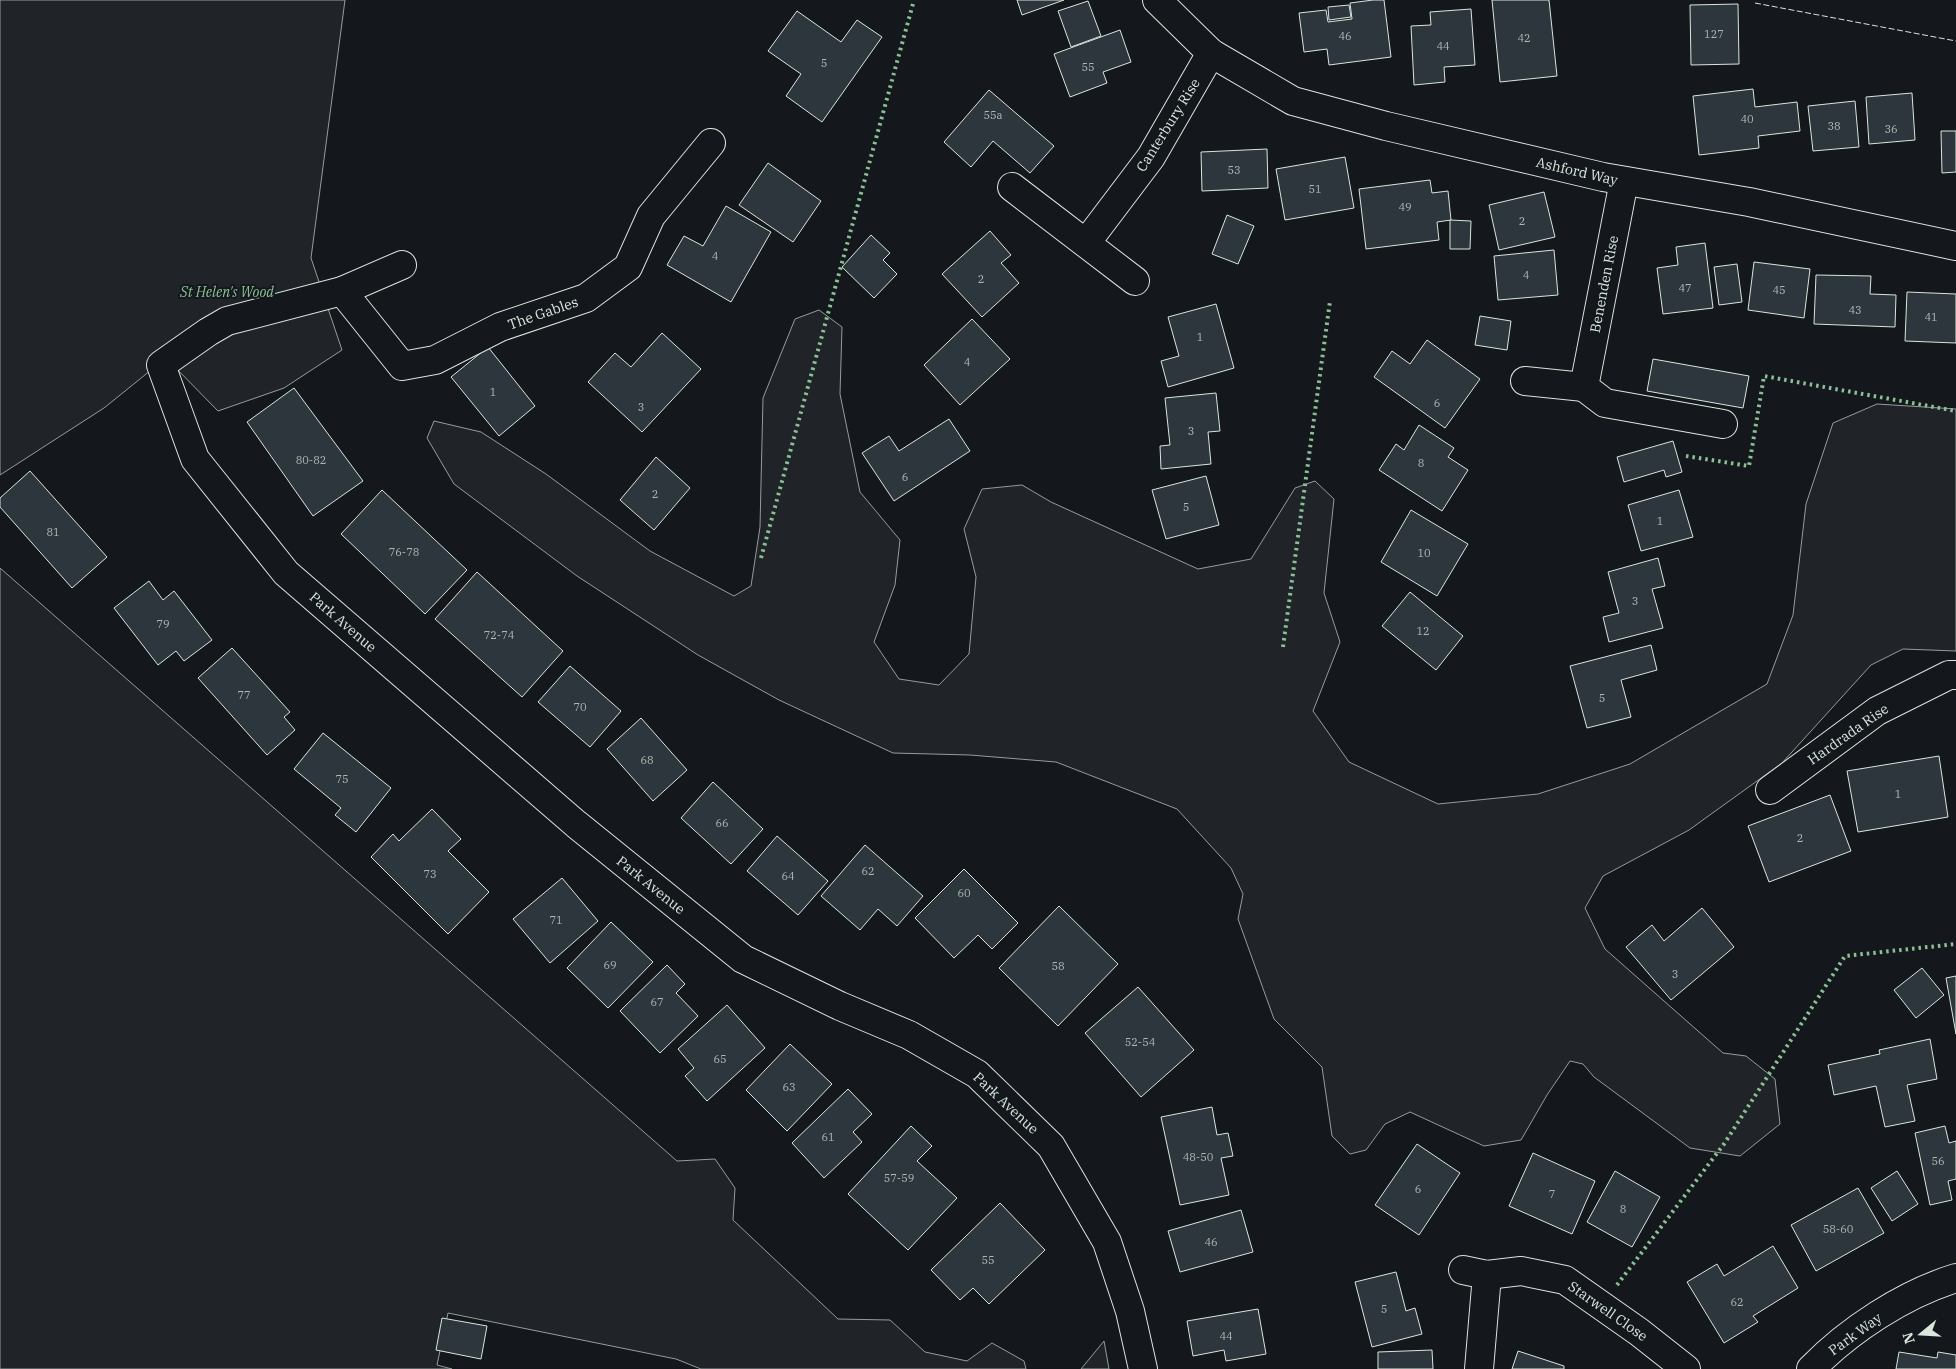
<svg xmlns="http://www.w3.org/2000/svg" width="1956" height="1369" font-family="'IBM Plex Serif',serif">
	<rect width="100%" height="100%" fill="#14181c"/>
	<!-- green -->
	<g fill="#202428" stroke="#939e99">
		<polygon points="0,0 345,0 311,258 342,350 284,388 218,411 166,358 104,408 0,475"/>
		<polygon points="819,310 842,327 840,394 860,492 900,540 895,585 874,642 899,679 939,685 969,654 976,577 964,529 982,489 1022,485 1051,502 1198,569 1251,559 1295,488 1315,481 1334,499 1324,593 1340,642 1313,711 1349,762 1438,804 1538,794 1630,764 1767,684 1793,615 1806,504 1833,423 1877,404 1956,409 1956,651 1903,649 1871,665 1782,763 1689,830 1603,876 1585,908 1605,949 1723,1053 1746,1056 1775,1079 1780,1124 1740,1156 1690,1148 1594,1077 1583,1064 1570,1061 1547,1095 1521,1140 1484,1146 1410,1112 1385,1124 1366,1150 1350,1154 1332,1136 1322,1067 1274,1019 1238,919 1243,894 1231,868 1177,809 1056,762 970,755 893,753 779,700 698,655 577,576 454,484 427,438 434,421 481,432 546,474 650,551 734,596 751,586 760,527 763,398 795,319"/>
		<polygon points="0,568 677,1161 715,1159 735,1188 733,1220 838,1319 890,1320 925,1352 967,1361 992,1343 1024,1361 1026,1369 701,1369 676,1359 448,1313 437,1365 452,1369 0,1369"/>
		<polygon points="1104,1341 1109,1369 1081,1369"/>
	</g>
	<!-- building -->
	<g fill="#2c363c" stroke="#d8e6dc">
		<polygon points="1017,0 1064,0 1022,15"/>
		<polygon points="1373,0 1384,0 1391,57 1329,65 1327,49 1304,52 1299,13 1326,10 1328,22 1352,19 1350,3"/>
		<polygon points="1492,0 1549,0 1557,76 1500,82"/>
		<polygon points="1088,1 1101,36 1071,47 1058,11"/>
		<polygon points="1738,4 1739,64 1691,65 1690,5"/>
		<polygon points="1349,5 1351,17 1329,20 1328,7"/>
		<polygon points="1471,9 1475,65 1444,67 1445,82 1414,85 1411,26 1431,25 1430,12"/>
		<polygon points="797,11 841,42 857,20 882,37 822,122 786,96 801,74 768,51"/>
		<polygon points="1120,30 1131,62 1103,72 1107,83 1070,97 1054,54"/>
		<polygon points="1753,89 1755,107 1797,102 1800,131 1758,136 1759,148 1699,155 1693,96"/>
		<polygon points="989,90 1054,146 1030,173 993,141 971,167 944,142"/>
		<polygon points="1912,93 1915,140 1869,144 1866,97"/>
		<polygon points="1855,101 1859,147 1813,151 1808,106"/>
		<polygon points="1941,131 1956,131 1956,172 1942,173"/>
		<polygon points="1267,149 1268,188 1202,191 1201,152"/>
		<polygon points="1345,157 1354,208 1285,220 1276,169"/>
		<polygon points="768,163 821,201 793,242 739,205"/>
		<polygon points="1430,180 1432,193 1448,191 1451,220 1437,222 1439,240 1366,249 1359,189"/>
		<polygon points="1544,192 1555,237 1499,250 1489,205"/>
		<polygon points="726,206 771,232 731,302 667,265 684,236 703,246"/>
		<polygon points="1227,215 1254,226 1238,264 1212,254"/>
		<polygon points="1450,220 1471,221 1470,249 1450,249"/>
		<polygon points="990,231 1011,255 1001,263 1019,283 982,317 942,274"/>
		<polygon points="871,235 890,253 883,260 897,274 874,298 842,267"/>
		<polygon points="1705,243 1713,308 1663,314 1657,268 1678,265 1676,247"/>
		<polygon points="1554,250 1558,295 1498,300 1494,256"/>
		<polygon points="1754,262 1810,269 1804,318 1748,310"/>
		<polygon points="1737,264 1742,302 1719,305 1714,267"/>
		<polygon points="1816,275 1871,276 1870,294 1896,295 1895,327 1814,324"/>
		<polygon points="1907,292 1956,294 1956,343 1905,341"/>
		<polygon points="1216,304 1234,368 1168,387 1161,361 1179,356 1168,317"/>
		<polygon points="1480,316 1511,321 1507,350 1475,345"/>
		<polygon points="972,319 1010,359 960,405 924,365"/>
		<polygon points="662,333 701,369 642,432 588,382 615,353 631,367"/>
		<polygon points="1427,340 1480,379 1445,428 1374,377 1392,351 1410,364"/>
		<polygon points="488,347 535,406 499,436 451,377"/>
		<polygon points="1653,359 1749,376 1743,408 1647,391"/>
		<polygon points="294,388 363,481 313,516 247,422"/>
		<polygon points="1216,393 1220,431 1208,432 1211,464 1161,469 1160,446 1170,445 1165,398"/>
		<polygon points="949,419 970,451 894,501 862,453 889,436 899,451"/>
		<polygon points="1419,425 1454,448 1448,457 1468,470 1442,511 1379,470 1396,444 1404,450"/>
		<polygon points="1673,441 1682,472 1666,477 1664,470 1624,482 1617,457"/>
		<polygon points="656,457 690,488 654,530 620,500"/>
		<polygon points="30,471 107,557 72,588 0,507 0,498"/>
		<polygon points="1206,476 1219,525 1166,539 1152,490"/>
		<polygon points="382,490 467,570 425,614 341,534"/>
		<polygon points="1679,490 1693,537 1641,551 1628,505"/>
		<polygon points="1411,510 1468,544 1437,596 1381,562"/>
		<polygon points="1658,558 1665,586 1652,589 1663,628 1609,642 1603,617 1619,613 1608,572"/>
		<polygon points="477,572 563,651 522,697 435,619"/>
		<polygon points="149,581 163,600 174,591 212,640 184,661 176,651 158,665 114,608"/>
		<polygon points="1410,592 1463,636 1436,670 1382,626"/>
		<polygon points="1651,645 1657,670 1621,680 1631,717 1587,728 1570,666"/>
		<polygon points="232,648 290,712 284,717 295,730 267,755 198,678"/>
		<polygon points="570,666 621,711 590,747 538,702"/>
		<polygon points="641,718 687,770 653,801 607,749"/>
		<polygon points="323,733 391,788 356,832 335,815 341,808 294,769"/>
		<polygon points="1939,756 1948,817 1858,832 1847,771"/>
		<polygon points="713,782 763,829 731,864 681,818"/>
		<polygon points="1830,795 1851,851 1769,882 1748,826"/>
		<polygon points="432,809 461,839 448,851 489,892 448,934 371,857 393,834 399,841"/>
		<polygon points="777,836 828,881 798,915 747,871"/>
		<polygon points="865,845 923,896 897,926 878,909 860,930 821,896"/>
		<polygon points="964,869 1018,923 992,949 978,935 954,958 915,918"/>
		<polygon points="562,878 598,921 550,963 513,919"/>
		<polygon points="1059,906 1118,964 1058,1026 999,968"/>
		<polygon points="1702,908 1734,947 1671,1000 1626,947 1652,925 1664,941"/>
		<polygon points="611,922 653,962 608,1008 567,968"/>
		<polygon points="667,965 685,984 676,993 698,1016 660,1053 620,1011"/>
		<polygon points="1922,968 1944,995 1916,1018 1894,990"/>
		<polygon points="1956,976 1956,1034 1946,978"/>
		<polygon points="1138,987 1194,1050 1141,1097 1085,1033"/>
		<polygon points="727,1005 765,1048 707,1101 685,1076 694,1068 678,1049"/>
		<polygon points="1930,1039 1937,1079 1907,1085 1915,1121 1885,1127 1876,1086 1834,1095 1828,1065 1880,1054 1879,1050"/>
		<polygon points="790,1044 832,1084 787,1131 746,1090"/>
		<polygon points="848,1089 872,1114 853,1132 862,1142 824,1178 792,1143"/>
		<polygon points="1212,1107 1217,1135 1228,1133 1233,1156 1221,1158 1229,1195 1180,1205 1161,1117"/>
		<polygon points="911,1126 932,1146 917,1161 957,1198 908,1250 848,1194"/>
		<polygon points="1945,1126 1949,1143 1956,1141 1956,1179 1948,1181 1952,1200 1930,1205 1915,1133"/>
		<polygon points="1417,1144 1460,1173 1419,1235 1375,1205"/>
		<polygon points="1533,1153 1595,1181 1572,1234 1509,1206"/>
		<polygon points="1615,1171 1660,1197 1632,1247 1587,1222"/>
		<polygon points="1897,1171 1918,1204 1892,1221 1871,1188"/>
		<polygon points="1858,1188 1884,1233 1816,1271 1791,1225"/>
		<polygon points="1000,1203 1045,1250 989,1304 973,1288 960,1300 931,1270"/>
		<polygon points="1241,1210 1253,1252 1180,1272 1168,1231"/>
		<polygon points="1773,1246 1798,1288 1753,1316 1758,1322 1724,1343 1687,1282 1717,1264 1724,1276"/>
		<polygon points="1396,1272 1406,1311 1415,1308 1422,1334 1372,1347 1355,1282"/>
		<polygon points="1258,1309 1266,1354 1226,1361 1224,1350 1193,1356 1187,1321"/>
		<polygon points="442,1318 487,1326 481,1359 436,1350"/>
		<polygon points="1432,1350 1433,1369 1378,1369 1378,1352"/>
		<polygon points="1518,1351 1564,1366 1564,1369 1512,1369"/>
		<polygon points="1899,1352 1937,1358 1938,1352 1956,1355 1956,1369 1896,1369"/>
	</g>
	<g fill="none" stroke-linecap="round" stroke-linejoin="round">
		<!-- minor casing -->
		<g stroke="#d8e6dc" stroke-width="30">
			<g id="minor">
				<polyline points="1157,0 1211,53 1293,101 1386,126 1603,177 1749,202 1956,246"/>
				<polyline points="1624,181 1584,387 1605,403 1723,424"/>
				<polyline points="1012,187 1135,281"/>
				<polyline points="1086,243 1151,157 1211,53"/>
				<polyline points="402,265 342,291 227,321 208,332 161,365 195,459 286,573 576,824 743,959 840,1006 909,1035 977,1074 1051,1146 1107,1242 1130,1311 1143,1369"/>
				<polyline points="342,291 402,366 435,360 500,327 586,298 628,267 651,216 711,143"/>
				<polyline points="1525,381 1584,387"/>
				<polyline points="1770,790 1877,711 1949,675 1956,675"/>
				<polyline points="1463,1270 1487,1275 1521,1271 1565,1280 1639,1332 1686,1369"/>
				<polyline points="1479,1369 1487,1275"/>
				<path d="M1811,1369C1849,1330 1904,1294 1956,1278"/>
			</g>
		</g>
		<!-- minor -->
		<use href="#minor" stroke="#14181c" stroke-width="28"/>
		<!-- hedge -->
		<g stroke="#8ac095" stroke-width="4" stroke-dasharray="2.5 4" stroke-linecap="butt">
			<polyline points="1686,456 1749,466 1764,376 1956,411"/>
			<polyline points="761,558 914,0"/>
			<polyline points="1283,647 1330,301"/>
			<polyline points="1617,1285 1724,1144 1845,956 1956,944"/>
		</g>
		<!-- fence -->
		<polyline stroke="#d8e6dc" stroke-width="1" stroke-dasharray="6 2.5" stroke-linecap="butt" points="1755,3 1956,41"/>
	</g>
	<g text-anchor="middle" stroke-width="4" stroke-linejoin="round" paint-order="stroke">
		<!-- number labels -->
		<g font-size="11" fill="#adbab4">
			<text x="1714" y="38">127</text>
			<text x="1345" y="40">46</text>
			<text x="1524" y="42">42</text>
			<text x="1443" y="50">44</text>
			<text x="824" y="67">5</text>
			<text x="1088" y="71">55</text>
			<text x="993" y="119">55a</text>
			<text x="1747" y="123">40</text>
			<text x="1834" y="130">38</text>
			<text x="1891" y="133">36</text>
			<text x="1234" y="174">53</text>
			<text x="1315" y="193">51</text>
			<text x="1405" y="211">49</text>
			<text x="1522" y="225">2</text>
			<text x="715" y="260">4</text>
			<text x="1526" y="279">4</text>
			<text x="981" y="283">2</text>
			<text x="1685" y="292">47</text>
			<text x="1779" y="294">45</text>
			<text x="1855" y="314">43</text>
			<text x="1931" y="321">41</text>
			<text x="1200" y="341">1</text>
			<text x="967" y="366">4</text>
			<text x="493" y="396">1</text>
			<text x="1437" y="407">6</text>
			<text x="641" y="411">3</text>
			<text x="1191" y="435">3</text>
			<text x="311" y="464">80-82</text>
			<text x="1421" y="467">8</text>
			<text x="905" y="481">6</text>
			<text x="655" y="498">2</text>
			<text x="1186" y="511">5</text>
			<text x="1660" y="525">1</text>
			<text x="53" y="536">81</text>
			<text x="404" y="556">76-78</text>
			<text x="1424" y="557">10</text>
			<text x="1635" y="605">3</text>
			<text x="163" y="628">79</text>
			<text x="1423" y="635">12</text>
			<text x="499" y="639">72-74</text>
			<text x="244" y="699">77</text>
			<text x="1602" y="702">5</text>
			<text x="580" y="711">70</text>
			<text x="647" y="764">68</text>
			<text x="342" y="783">75</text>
			<text x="1898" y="798">1</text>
			<text x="722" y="827">66</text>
			<text x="1800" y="842">2</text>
			<text x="868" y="875">62</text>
			<text x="430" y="878">73</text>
			<text x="788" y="880">64</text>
			<text x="964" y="897">60</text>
			<text x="556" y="924">71</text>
			<text x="610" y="969">69</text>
			<text x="1058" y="970">58</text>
			<text x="1675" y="978">3</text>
			<text x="657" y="1006">67</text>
			<text x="1140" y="1046">52-54</text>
			<text x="720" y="1063">65</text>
			<text x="789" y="1091">63</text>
			<text x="828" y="1141">61</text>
			<text x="1198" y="1161">48-50</text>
			<text x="1938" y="1165">56</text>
			<text x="899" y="1182">57-59</text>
			<text x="1418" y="1193">6</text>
			<text x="1552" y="1198">7</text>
			<text x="1623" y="1213">8</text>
			<text x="1838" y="1233">58-60</text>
			<text x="1211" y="1246">46</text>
			<text x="988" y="1264">55</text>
			<text x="1737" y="1306">62</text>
			<text x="1384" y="1313">5</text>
			<text x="1226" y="1340">44</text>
		</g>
		<!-- street labels -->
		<g font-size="14" fill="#d8e6dc" stroke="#14181c">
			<text transform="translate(1168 125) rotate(-58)" y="5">Canterbury Rise</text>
			<text transform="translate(1577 171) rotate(13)" y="5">Ashford Way</text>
			<text transform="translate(1604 284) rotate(-79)" y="5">Benenden Rise</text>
			<text transform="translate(543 313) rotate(-19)" y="5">The Gables</text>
			<text transform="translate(343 622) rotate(41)" y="5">Park Avenue</text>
			<text transform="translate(1848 734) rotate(-35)" y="5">Hardrada Rise</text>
			<text transform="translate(651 885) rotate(39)" y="5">Park Avenue</text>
			<text transform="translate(1006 1103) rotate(43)" y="5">Park Avenue</text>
			<text transform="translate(1608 1311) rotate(35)" y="5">Starwell Close</text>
			<text transform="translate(1855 1334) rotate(-36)" y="5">Park Way</text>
		</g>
		<!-- park labels -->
		<g font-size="14" font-style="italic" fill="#8ac095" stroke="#14181c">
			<text x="227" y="297">St Helen's Wood</text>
		</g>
	</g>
	<!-- north arrow -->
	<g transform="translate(1921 1334) rotate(252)" stroke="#14181c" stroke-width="4" paint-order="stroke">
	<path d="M0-4L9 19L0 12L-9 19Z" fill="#d8e6dc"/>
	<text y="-8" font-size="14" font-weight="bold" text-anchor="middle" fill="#d8e6dc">N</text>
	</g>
</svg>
